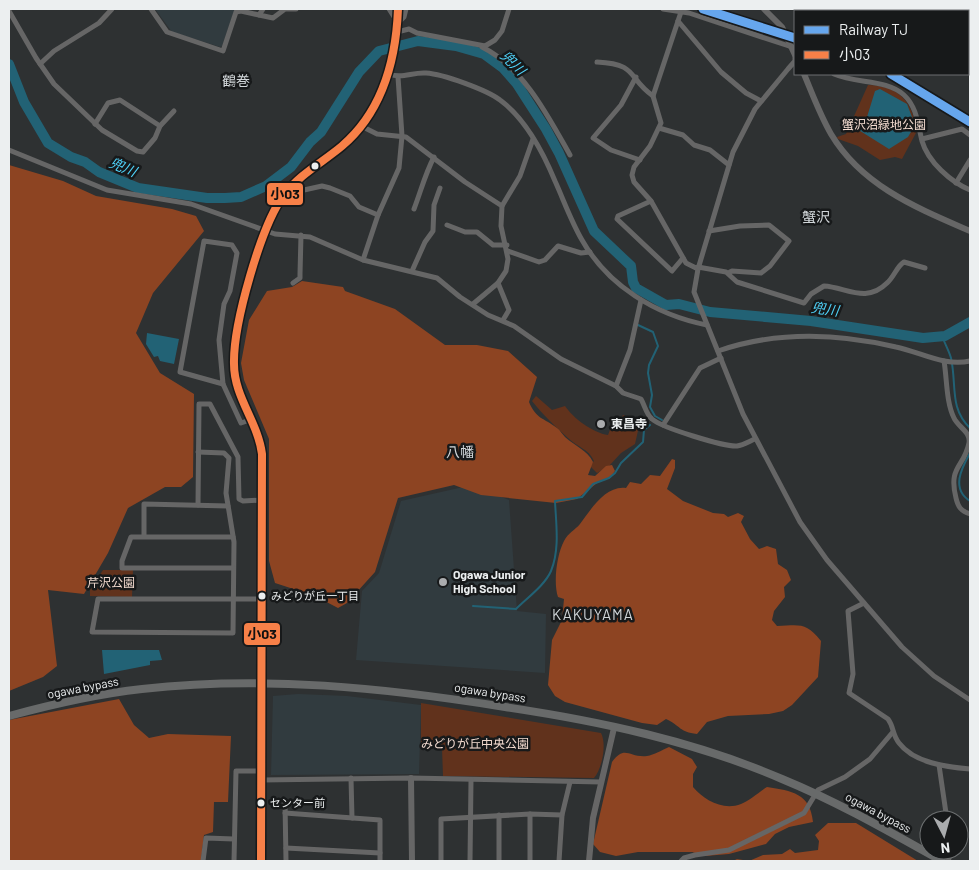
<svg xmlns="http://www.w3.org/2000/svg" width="979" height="870" font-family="Barlow,'Noto Sans JP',sans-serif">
	<rect width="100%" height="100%" fill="#2e3132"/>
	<!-- built -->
	<g fill="#313b3f">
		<polygon points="155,9 236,9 234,11 222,46 220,47 172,32"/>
		<polygon points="472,485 509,500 517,611 546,614 545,673 356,660 362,591 379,573 401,501"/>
		<polygon points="298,694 347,696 421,705 419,774 271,775 273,696"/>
	</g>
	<!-- green -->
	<g fill="#61321c">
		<path d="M868,85C900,86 912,102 917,131L902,159L895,157L880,160L858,146L838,139L837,137L846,134Z"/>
		<path d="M536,396L552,410L565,406C573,418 593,433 608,435L613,422L619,424L623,415L640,422L635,444L621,453L609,466L597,473L590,466L594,461C589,449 577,447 568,438C556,427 542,414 532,401Z"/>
		<polygon points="103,570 133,570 132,597 90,596 90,590"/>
		<path d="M421,703L601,733C607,744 602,769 594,778L443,776L442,748L421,747Z"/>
	</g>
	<!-- forest -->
	<g fill="#8d4422">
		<polygon points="906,9 970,9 970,49 968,48 968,11 905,11"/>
		<polygon points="9,165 63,181 96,196 172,209 196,216 204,231 153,293 136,333 160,373 194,394 193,477 181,487 165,487 128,508 108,553 84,594 48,590 57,666 43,677 9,691"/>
		<path d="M302,281L343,287L345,291L395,309L445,345H477L508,351L537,377L529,402C536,419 544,418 557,428C560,430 562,434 565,437C575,446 587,450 593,462L588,475L595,476L606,466L612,465L615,471L610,478L597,483L577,499L556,503L481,495L454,485L398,498L375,572L347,603L338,608L315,596L275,583L269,561V439L244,380L241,363L249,320L267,291L292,287Z"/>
		<path d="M672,459L675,460V468L667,489L683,501L713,513L724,514L728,517L738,513L744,516L741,522L750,539L759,549L767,546L776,549L778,564L787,570L791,580L784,587L785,597L774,611L772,620L777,626C800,625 806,622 821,641L818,677L792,705L783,711L769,714L728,716L707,722L697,734C679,732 681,726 666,719L657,725L642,723L565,702L555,696L548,685L552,640L562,620L564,599L558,597C553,582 557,554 564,541C568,533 575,530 580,524C591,509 606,485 626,488L630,482L641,484L650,475L660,476Z"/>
		<polygon points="119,699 134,725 149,738 168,734 231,736 228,802 214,802 213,832 204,835 201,861 9,861 9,720"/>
		<path d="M669,747L692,759L697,767L693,774V787C704,800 723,811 741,804C749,801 759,792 767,787C792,791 810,793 813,822L789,827L775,834L766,844L729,854L705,856L692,852H638L616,856L600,852L593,844L612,762C625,744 629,758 647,756C654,755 662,750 669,747Z"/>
		<polygon points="828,823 856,823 918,861 733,861 737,859 749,861 763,855 782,854 790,849 795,853 818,850 819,841 815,835"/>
	</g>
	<!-- water -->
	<g fill="#226275">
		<polygon points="880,89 907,104 915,125 908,137 889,149 857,129 858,122 867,117 875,91"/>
		<polygon points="147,333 179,339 174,364 160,361 158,356 154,357 146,344"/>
		<polygon points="102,650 159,650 162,660 150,661 150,665 104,674"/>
	</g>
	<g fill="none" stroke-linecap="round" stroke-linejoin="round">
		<!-- stream -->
		<g stroke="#226275" stroke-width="2">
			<polyline points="638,325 653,332 658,346 649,365 648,373 652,395 650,407 655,416 662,420"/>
			<path d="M942,336C945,344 949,351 951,358C957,385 949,408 970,428"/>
			<path d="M970,453C961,469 951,489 970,501"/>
			<path d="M473,606L516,609C527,598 545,585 551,571C560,549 556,524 555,501L582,497L593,484L609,478L615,473L621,463L643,442L644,430L650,425"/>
		</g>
		<!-- river -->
		<polyline stroke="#226275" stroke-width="10" points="9,64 24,102 48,143 71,157 85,162 99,172 138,188 207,198 225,198 241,197 266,186 291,167 310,142 321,132 359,72 379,51 418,41 456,46 484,54 503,68 517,84 546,129 559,153 594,231 631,266 633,282 636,288 666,305 679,304 710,312 811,321 923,338 945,336 970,322"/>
		<!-- minor -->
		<g stroke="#666" stroke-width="5">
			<polyline points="151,9 167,32 223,51 236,12 241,11 259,15"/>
			<polyline points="263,9 259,15 273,18 285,9 296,9"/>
			<polyline points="389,9 398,23 404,17 406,9"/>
			<polyline points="663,9 689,13 792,47"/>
			<polyline points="866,9 869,11"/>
			<polyline points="9,11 36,58 54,84 102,130 137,151 143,152 155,138 160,126 174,111"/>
			<polyline points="900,11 901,9"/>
			<polyline points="681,12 653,96 661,123 650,146 634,167 632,175 634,182 651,201 686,263 698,269"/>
			<polyline points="678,21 721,72 746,93 761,101"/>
			<polyline points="397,32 409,29 417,33 485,46 495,40 502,31 509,9"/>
			<path d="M482,47C524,68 548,116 570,155"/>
			<polyline points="795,55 795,61 788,69 755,109 733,152 698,269 694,292 743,414 800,522 827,560 902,647 934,676 970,700"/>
			<path d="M597,62C639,64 627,78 653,96"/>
			<polyline points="40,64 54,51 99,23 112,9"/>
			<path d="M389,74C402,79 412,72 426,73C443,74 487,90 500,100C526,119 543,152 555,181C564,201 571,221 582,240C608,286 656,315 707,325"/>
			<path d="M834,74C857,84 886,79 904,95C917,107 918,125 922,141C928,162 951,182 970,190"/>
			<polyline points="636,77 621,105 593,138 611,150 640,160"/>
			<polyline points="95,124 108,103 120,100 160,126"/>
			<polyline points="361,126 377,134 406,137 465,182 502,206"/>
			<polyline points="659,128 683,135 694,145 710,150 729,165"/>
			<polyline points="922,139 962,129 970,135"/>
			<path d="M9,150L107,190L191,204L275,234L310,237L363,260L437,278L460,297L488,315L514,326L561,359L616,386L623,393L641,399C645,406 646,414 652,419C662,428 725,447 737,446C743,445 750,441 755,439"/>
			<polyline points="956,183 970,160"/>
			<polyline points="294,184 304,190 322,186 330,188 350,196 359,207 378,215"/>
			<polyline points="651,201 618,216 617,219 672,271 683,258"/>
			<path d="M414,209C421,191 425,174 434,157"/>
			<polyline points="447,225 465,232 477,232 493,245 507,245"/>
			<polyline points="709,231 740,226 769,225 789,241 770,266 761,273 732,271 728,273"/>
			<polygon points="204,241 232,245 237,253 230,291 224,304 219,340 223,384 180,372"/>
			<polyline points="508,251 539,262 545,260 558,246 581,253 590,252"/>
			<polyline points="363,260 378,215 399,168 402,136 398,77"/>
			<path d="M698,267L726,272L737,282L804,303L811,294L824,286C846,287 866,304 887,283C894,277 897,266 904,262L925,268"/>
			<polyline points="412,271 425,242 433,231 434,205 440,188"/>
			<polyline points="293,283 300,278 300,274 301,235"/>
			<polyline points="498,283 509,310 503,320"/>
			<polyline points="473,304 498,283 506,271 508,259 501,226 502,206 520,176 533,139"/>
			<path d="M718,351C776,331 837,333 896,347C920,352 945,367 970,361"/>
			<path d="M944,361C947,378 946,402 954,418C958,427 971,432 969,443C964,468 948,466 956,498C958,507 961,511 970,514"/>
			<polyline points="223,384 241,423 253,419"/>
			<polyline points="616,386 630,350 641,300"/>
			<polyline points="663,425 700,368 721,358"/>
			<path d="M198,452L224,453L229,458L226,493L234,542L233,633L92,632L98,599C153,599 208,599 263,599"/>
			<polyline points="198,505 199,404 210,404 238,457 239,499 243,501 262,500"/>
			<polyline points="144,536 144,504 228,506"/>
			<polyline points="233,537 131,537 122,561 122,568 233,568"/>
			<path d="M864,603L848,611L853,674L849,693L888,719C894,727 892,734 899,743C914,763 947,767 970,769"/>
			<polyline points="939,765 947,820"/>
			<polyline points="351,778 352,818"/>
			<polyline points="261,780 411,778 601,782"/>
			<polyline points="285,803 286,861"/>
			<polyline points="285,813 380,820 380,861"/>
			<polyline points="499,815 499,861"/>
			<polyline points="286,848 380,853"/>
			<polyline points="203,861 206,838 234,839"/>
			<polyline points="234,861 236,771 261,771"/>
			<polyline points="441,861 441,819 530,814 562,815"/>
			<polyline points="470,861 471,780"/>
			<polyline points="530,861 530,814"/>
			<polyline points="559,861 562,815 570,782"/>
			<polyline points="681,861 684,858 695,855 729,850 804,813 818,790 845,777 870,759 892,733"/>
			<polyline points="948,861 952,850"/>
		</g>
		<!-- tertiary -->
		<g stroke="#666" stroke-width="6">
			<polyline points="764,9 782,27 795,55"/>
			<path d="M804,74C812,93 820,115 831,134C862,186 917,208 970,231"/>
			<polyline points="411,778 412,861"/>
			<path d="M261,861L262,454C260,424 244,410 236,384C232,372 234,358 234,345C245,304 257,238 278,204C294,178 320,164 343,145C382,112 398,59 398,9"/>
			<polyline points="589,861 593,818 614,728"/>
		</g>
		<!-- trunk -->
		<g stroke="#686a6a" stroke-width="8">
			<polyline points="821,9 837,11"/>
			<polyline points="968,53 970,55"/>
			<path d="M9,716C53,704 97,694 142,689C263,675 386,688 505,707C599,721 694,741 782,779C838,802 890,832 942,861"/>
		</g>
		<!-- bus-1 casing -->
		<g stroke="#17191a" stroke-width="11">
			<path id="bus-1" d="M261,861L262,454C258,422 234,397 234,364C233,325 261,225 284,195C300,174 323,162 342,146C383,111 396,60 398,9"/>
		</g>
		<!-- bus-1 -->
		<use href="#bus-1" stroke="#f78048" stroke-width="8"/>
		<!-- rail-1 casing -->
		<g stroke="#17191a" stroke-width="12">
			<g id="rail-1">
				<polyline points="703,9 795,38"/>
				<polyline points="891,74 970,122"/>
			</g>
		</g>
		<!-- rail-1 -->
		<use href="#rail-1" stroke="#66a6ed" stroke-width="9"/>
	</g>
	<!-- markers -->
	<g fill="#eceff0" stroke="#17191a" stroke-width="2">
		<circle cx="315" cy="166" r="4.5"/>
		<circle cx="262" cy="596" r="4.5"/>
		<circle cx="261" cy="803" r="4.5"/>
	</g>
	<g fill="#aaacae" stroke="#17191a" stroke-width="2">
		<circle cx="601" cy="424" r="5"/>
		<circle cx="443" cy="582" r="5"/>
	</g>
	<g text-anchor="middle" stroke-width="5" stroke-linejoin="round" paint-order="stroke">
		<!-- bus labels -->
		<g font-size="11" fill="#eceff0" stroke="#17191a" text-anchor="start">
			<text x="271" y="600">みどりが丘一丁目</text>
			<text x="270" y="807">センター前</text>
		</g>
		<!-- park labels -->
		<g font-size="12" fill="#f2dacf" stroke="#17191a">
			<text x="884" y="129">蟹沢沼緑地公園</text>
			<text x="111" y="587">芹沢公園</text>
			<text x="475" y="748">みどりが丘中央公園</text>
		</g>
		<!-- poi labels -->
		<g font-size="12" font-weight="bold" fill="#eceff0" stroke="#17191a" text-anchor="start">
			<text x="611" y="428">東昌寺</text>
			<text x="453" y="579">Ogawa Junior<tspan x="453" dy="14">High School</tspan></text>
		</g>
		<!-- street labels -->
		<g font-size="12" fill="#eceff0" stroke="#17191a">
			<text transform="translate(83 688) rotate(-11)" y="4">ogawa bypass</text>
			<text transform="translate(490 693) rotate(9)" y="4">ogawa bypass</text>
			<text transform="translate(878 813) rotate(28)" y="4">ogawa bypass</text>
		</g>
		<!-- water labels -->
		<g font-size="14" font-style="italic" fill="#4fd1f8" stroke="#17191a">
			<text transform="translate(513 63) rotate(44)" y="5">兜川</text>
			<text transform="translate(123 167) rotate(23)" y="5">兜川</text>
			<text transform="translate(825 309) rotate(8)" y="5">兜川</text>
		</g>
		<!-- neighbourhood labels -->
		<g font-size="14" fill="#d1d6d9" stroke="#17191a">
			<text x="236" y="86">鶴巻</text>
			<text x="816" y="222">蟹沢</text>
			<text x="460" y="457">八幡</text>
		</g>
		<!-- quarter labels -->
		<g font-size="15" letter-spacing="1" fill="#d1d6d9" stroke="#17191a">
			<text x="593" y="620">KAKUYAMA</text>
		</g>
	</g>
	<g stroke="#17191a" stroke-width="2">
		<rect x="266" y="182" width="38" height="24" rx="5" fill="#f78048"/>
		<rect x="243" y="622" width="38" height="24" rx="5" fill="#f78048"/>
	</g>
	<g font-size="14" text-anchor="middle" font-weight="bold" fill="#111">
		<text x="285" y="199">小03</text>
		<text x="262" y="639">小03</text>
	</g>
	<!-- border -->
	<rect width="979" height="870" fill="none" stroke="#eceff0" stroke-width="20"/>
	<!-- legend -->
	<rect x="794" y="10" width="175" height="65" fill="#17191a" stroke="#6c6f70"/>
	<rect x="804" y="26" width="25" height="8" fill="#66a6ed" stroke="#6c6f70"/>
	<text x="839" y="35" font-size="15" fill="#eceff0">Railway TJ</text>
	<rect x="804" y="51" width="25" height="8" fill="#f78048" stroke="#6c6f70"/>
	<text x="839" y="60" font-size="15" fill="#eceff0">小03</text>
	<!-- north arrow -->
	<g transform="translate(944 835) rotate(174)"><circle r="24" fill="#17191a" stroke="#6c6f70"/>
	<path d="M0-4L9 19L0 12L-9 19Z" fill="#aaacae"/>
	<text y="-8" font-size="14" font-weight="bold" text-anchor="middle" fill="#eceff0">N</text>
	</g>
</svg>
